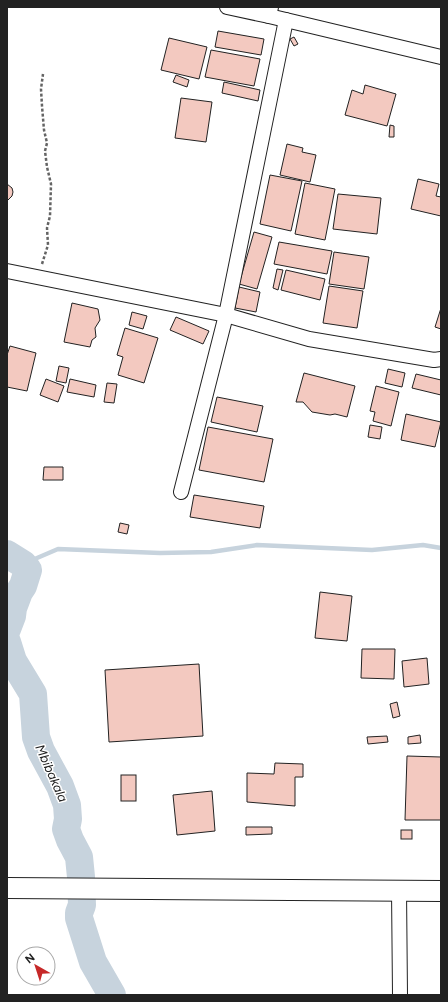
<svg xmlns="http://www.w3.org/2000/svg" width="448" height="1002" font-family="Figtree,sans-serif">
	<rect width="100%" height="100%" fill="#fff"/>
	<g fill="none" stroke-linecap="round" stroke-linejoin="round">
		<!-- stream -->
		<polyline stroke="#c7d3dd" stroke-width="4.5" points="23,564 58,549 160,553 211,552 257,545 372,550 423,545 441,548"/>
		<!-- river -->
		<g stroke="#c7d3dd" stroke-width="28">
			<polyline points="7,554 23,564 28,570 23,586 19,592 13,608 12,616 7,629"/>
			<polyline points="7,642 13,661 33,694 36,737 41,751 60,786 67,805 68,819 66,829 70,840 79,857 81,877 82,905 79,913 79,918 93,962 112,995"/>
		</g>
	</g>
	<!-- building -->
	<g fill="#f3c9c0" stroke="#222">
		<polygon points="218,31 264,39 261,55 215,47"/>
		<polygon points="294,37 298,44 294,46 290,39"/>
		<polygon points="169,38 207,47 199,79 161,70"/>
		<polygon points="211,50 260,59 254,86 205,77"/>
		<polygon points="176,75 189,80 187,87 173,82"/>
		<polygon points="224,82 260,90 258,101 222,93"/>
		<polygon points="365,85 396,94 387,126 345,115 352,90 363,94"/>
		<polygon points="181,98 212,102 206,142 175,138"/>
		<polygon points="390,125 394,126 394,137 389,137"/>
		<polygon points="287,144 303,148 302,152 316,155 310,182 280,175"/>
		<polygon points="270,175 302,181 291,231 260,224"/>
		<polygon points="418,179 439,184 436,196 441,197 441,216 411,209"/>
		<polygon points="305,183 335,189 325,240 295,234"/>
		<polygon points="7,184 12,188 13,192 12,196 7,201"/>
		<polygon points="338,194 381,198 377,234 333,229"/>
		<polygon points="254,232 272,237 257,289 239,284"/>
		<polygon points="279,242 332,251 327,274 274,264"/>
		<polygon points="334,252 369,257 364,289 329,284"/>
		<polygon points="277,269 283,270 278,290 273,288"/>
		<polygon points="286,270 325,279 320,300 281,290"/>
		<polygon points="329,286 363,291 357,328 323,323"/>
		<polygon points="239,287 260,292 256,312 235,308"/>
		<polygon points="72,303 98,309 100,320 95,328 96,337 92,340 90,347 64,342"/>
		<polygon points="441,308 441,329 435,327"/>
		<polygon points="132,312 147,316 143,329 129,325"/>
		<polygon points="176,317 209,331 203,344 170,330"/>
		<polygon points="125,328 158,338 144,383 118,375 123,357 117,355"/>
		<polygon points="10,346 36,353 27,391 7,387 7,355"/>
		<polygon points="59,366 69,368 66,383 56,381"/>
		<polygon points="388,369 405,373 402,387 385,383"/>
		<polygon points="304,373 355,386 347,417 335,414 330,415 312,412 303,402 296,402"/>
		<polygon points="416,374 441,380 441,395 412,388"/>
		<polygon points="46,379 64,386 58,402 40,395"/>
		<polygon points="70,379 96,385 94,397 67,392"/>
		<polygon points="107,383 117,384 114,403 104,402"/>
		<polygon points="376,386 399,392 391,426 373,421 375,412 370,411"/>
		<polygon points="217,397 263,406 257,432 211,422"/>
		<polygon points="406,414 441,422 435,447 401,440"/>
		<polygon points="370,425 382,427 380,439 368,437"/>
		<polygon points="208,427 273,439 264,482 199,470"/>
		<polygon points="44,467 63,467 63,480 43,480"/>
		<polygon points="194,495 264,506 260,528 190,517"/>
		<polygon points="120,523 129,525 127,534 118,532"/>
		<polygon points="320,592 352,596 347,641 315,638"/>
		<polygon points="362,649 395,649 394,679 361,678"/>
		<polygon points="427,658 429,684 404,687 402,661"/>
		<polygon points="199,664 203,736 109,742 105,670"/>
		<polygon points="397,702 400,716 393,718 390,704"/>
		<polygon points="420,735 421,743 408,744 408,737"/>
		<polygon points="387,736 388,742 368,744 367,737"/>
		<polygon points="407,756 441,757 441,820 405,820"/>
		<polygon points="275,763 303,764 303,777 295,777 295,806 247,802 247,773 274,774"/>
		<rect x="121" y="775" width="15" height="26"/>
		<polygon points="212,791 215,831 177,835 173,795"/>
		<polygon points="246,827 272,827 272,834 246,835"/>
		<rect x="401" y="830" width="11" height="9"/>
	</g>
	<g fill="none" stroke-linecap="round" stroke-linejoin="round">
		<!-- street casing -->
		<g stroke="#222" stroke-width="16">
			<g id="street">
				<polyline points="227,7 269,16 271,7"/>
				<polyline points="269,16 441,57"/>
				<polyline points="7,271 226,315 309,339 434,360 441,359"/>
				<polyline points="181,492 226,315 286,20"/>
				<polyline points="399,890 400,995"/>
			</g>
		</g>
		<!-- secondary casing -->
		<g stroke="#222" stroke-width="22">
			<polyline id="secondary" points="7,888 441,891"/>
		</g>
		<!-- path -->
		<polyline stroke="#646464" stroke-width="2.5" stroke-dasharray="3 2" stroke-linecap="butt" points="42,264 48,245 47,228 50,216 51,184 47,167 45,151 47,143 44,130 42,106 41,89 43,74"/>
		<!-- street -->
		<use href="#street" stroke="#fff" stroke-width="14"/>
		<!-- secondary -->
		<use href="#secondary" stroke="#fff" stroke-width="20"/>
	</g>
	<g text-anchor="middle" stroke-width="3" stroke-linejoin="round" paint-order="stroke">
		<!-- water labels -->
		<g font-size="13" font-style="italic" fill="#222" stroke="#fff">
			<text transform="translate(52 773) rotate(66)" y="5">Mbibakala</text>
		</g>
	</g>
	<!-- border -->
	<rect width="448" height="1002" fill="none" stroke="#222222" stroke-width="16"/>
	<!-- north arrow -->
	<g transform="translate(36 966) rotate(321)"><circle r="19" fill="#ffffff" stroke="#a7a7a7"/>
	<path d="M0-3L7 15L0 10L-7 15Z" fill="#c62828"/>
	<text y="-6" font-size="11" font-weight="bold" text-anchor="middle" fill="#222222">N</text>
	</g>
</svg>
